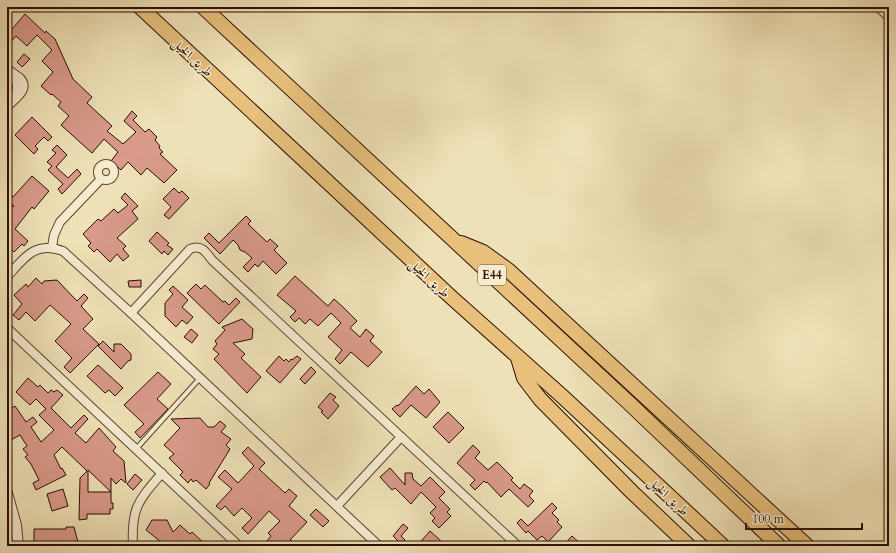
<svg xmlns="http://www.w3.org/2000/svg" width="896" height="553" font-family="Cardo,Amiri,serif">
	<rect width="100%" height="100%" fill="#efe1b7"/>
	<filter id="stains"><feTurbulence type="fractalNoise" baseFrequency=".005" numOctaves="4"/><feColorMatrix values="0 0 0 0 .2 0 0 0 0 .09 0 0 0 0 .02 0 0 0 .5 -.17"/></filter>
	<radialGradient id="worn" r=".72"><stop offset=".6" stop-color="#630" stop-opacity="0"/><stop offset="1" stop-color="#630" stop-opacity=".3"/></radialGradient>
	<!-- building -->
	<g fill="#d99a8a" stroke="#2b0d01" fill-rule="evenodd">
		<polygon points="25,14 45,33 46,31 55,39 73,79 92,97 87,103 112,126 107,131 123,144 136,132 124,121 132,111 137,116 133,120 145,132 149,129 157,137 155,140 160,146 159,148 163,152 160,154 177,170 164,183 147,168 141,175 128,162 121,170 111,161 118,152 104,139 92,153 61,125 69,116 58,106 61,102 52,94 51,95 41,86 53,72 42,61 52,50 37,35 27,46 16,36 7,46 7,35"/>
		<polygon points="24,54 30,59 22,67 17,62"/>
		<polygon points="32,117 52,137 48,141 44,137 35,146 38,149 34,154 15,135"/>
		<polygon points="57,145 67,155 56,167 68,178 77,169 81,174 62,194 58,189 63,184 48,170 52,166 47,162 56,153 52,150"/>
		<polygon points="32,176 49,191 34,209 32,207 15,229 28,241 24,246 22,244 14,252 7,245 7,209 14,206 7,199 7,191 13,197"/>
		<polygon points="174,188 179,193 182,191 189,198 169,219 164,215 171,207 163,199"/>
		<polygon points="125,193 138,206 132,211 138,219 117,238 126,246 123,249 129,256 123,261 117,254 110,262 97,249 94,252 88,246 91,243 83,234 98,219 101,221 114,209 118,213 128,205 121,198"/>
		<polygon points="246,216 251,221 248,224 267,242 270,239 278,246 274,250 287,263 276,274 263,261 258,267 255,264 248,272 243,267 252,258 245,252 240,250 238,245 233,240 220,254 204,238 209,233 219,243"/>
		<polygon points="157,232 169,243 167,245 173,249 168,255 164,251 162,254 149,241"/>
		<polygon points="295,276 328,306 334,299 344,308 357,321 350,328 360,337 366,329 374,336 370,341 382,352 368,367 351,352 340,364 335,359 342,350 328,337 341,323 331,313 318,326 310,319 305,324 299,318 295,322 290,317 296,311 277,295"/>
		<polygon points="36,278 42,284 44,281 57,280 77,301 84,294 88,298 81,306 93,319 83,329 99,344 70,373 64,367 72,358 55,341 71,324 50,305 35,321 26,312 19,320 13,315 22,304 14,295 26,284 28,287"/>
		<polygon points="141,280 141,287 129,287 128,281"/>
		<polygon points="196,284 201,289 205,285 223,302 225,301 229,305 236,298 240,302 219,324 187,293"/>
		<polygon points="173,286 188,300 182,307 193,317 187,324 182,320 176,327 165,316 165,303 173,294 169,290"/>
		<polygon points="242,319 253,329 252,339 233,343 245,354 241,358 261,377 247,393 214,359 219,354 213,349 217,344 215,341 225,330 222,327"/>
		<polygon points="191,329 198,335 192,343 184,337"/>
		<polygon points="103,341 114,352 114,344 121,344 131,354 131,360 128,361 121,369 98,346"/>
		<polygon points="279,356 284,361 286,359 289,362 291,359 292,360 297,356 301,359 280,383 266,371"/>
		<polygon points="98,365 123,388 115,396 109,390 105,393 87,376"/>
		<polygon points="311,367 316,372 305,384 300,379"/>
		<polygon points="158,372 171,384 157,399 168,409 140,438 135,432 144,424 124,405"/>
		<path d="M28,378L38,387L40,385L48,393L51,390L54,392L57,390L63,395L51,408L71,428L84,415L88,419L75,433L86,443L99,428L116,447L113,451L124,461L126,483L121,479L116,484L111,478V503H113V509H110V514H87V519L79,520L80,478L87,471L62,447L54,455L61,469L62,468L66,475L36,490L33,483L39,480L31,464L25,457L28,455L23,449L27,446L20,435L11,440L7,434V411L15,406L26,422L33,417L37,422L31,427L41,442L54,430L39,415L46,409L36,399L30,405L16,392ZM88,470L111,492H88Z"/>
		<polygon points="416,386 424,394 429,389 440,402 426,418 411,405 400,417 392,409 397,405 398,406"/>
		<polygon points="330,393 336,397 333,400 339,406 328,419 321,412 323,411 318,407"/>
		<polygon points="448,412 464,428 449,443 433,427"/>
		<polygon points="200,418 208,427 214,427 220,421 226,426 221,432 231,439 226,445 230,449 209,483 210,484 206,489 196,480 193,482 191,479 188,483 180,475 183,472 169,458 174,454 164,445 180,428 171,419"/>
		<polygon points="473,445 480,452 475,458 488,470 497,462 513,478 511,480 520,489 524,484 533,491 529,496 534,501 528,507 509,489 501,497 487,482 486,483 484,481 475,490 470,485 475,480 457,463"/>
		<polygon points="248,447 265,463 259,469 285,493 289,489 297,496 289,506 307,522 290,540 293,542 289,546 272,546 267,541 271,536 268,533 280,521 269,511 248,534 242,528 252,518 242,508 234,516 225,506 221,510 216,506 232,489 218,477 225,470 238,483 253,467 254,466 242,453"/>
		<polygon points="390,468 405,485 405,473 412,473 413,479 421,486 430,477 445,492 439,498 450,509 447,512 451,516 439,528 432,521 435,518 430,513 436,507 421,492 411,504 395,488 392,490 380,477"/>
		<polygon points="135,474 142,480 133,490 127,484"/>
		<polygon points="63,489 68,506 52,511 47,494"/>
		<polygon points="552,503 557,508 552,513 559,520 557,522 562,527 548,542 542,536 537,540 528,531 526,533 517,523 521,519 528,526"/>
		<polygon points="316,509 329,521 323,527 310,515"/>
		<polygon points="152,520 167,520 173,532 180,525 190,534 192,532 207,546 166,546 146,530"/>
		<polygon points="403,524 408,528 401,536 405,540 401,544 393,536"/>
		<polygon points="66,527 74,527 79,546 34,546 34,529 66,529"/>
		<polygon points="430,531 441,541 436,546 417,546"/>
		<polygon points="572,536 583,546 563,546"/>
	</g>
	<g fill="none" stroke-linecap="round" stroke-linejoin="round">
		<!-- service casing -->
		<g stroke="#5c422e" stroke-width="6">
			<polyline id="service" points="136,449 200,378"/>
		</g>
		<!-- minor casing -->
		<g stroke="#5c422e" stroke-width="10">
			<g id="minor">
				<polyline points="878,7 889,17"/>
				<path d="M7,68C11,72 16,75 20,78C31,90 14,99 7,107"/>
				<path d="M13,74C18,84 18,89 14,99"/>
				<circle cx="106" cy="172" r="8"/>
				<polyline points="52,247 54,235 60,222 101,179"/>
				<path d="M7,277C24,258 34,241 63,251L131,313L379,546"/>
				<path d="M131,313L190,249C201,244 206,252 212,260L518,546"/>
				<polyline points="7,328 239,546"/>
				<polyline points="337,506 401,437"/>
				<path d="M133,546C131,508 138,501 162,473"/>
			</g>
		</g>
		<!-- tertiary casing -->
		<g stroke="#5c422e" stroke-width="12">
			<polyline id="tertiary" points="7,493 16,525 18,546"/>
		</g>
		<!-- motorway casing -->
		<g stroke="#2b0d01" stroke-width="16">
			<g id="motorway">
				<polyline points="140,7 451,297 563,397 723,546"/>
				<polyline points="203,7 629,403 779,546"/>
				<polyline points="461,243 483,252 508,270 807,546"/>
				<polyline points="518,358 524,378 540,399 632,492 689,546"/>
			</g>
		</g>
		<!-- service -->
		<use href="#service" stroke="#f5ecd0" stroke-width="4"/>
		<!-- minor -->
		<use href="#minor" stroke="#f5ecd0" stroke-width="8"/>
		<!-- tertiary -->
		<use href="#tertiary" stroke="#f5ecd0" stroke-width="10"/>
		<!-- motorway -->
		<use href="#motorway" stroke="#e8c07c" stroke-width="14"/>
	</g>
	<g text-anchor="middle" stroke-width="3" stroke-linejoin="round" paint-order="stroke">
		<!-- shield labels -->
		<rect fill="#f5ecd0" stroke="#68503f" stroke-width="1" x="478" y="265" width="28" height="20" rx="3"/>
		<g font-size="12" font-weight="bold" fill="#2b0d01">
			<text x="492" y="279">E44</text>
		</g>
		<!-- street labels -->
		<g font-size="13" fill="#2b0d01" stroke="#f5ecd0">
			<text transform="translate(193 57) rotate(43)" y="5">طريق الخيل</text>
			<text transform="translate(430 278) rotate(43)" y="5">طريق الخيل</text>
			<text transform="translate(669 496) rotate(43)" y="5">طريق الخيل</text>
		</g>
	</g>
	<!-- margin -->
	<rect width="896" height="553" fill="none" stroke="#efe1b7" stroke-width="24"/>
	<rect x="8" y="8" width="880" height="537" fill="none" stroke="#2b0d01" stroke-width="2"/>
	<rect x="12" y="12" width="872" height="529" fill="none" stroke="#2b0d01"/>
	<!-- scale -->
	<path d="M746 523v6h116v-6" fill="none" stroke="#2b0d01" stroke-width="2"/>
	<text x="752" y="523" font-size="12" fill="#2b0d01" stroke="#f5ecd0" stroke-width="3" paint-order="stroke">100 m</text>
	<rect width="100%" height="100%" filter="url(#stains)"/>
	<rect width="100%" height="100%" fill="url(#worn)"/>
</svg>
